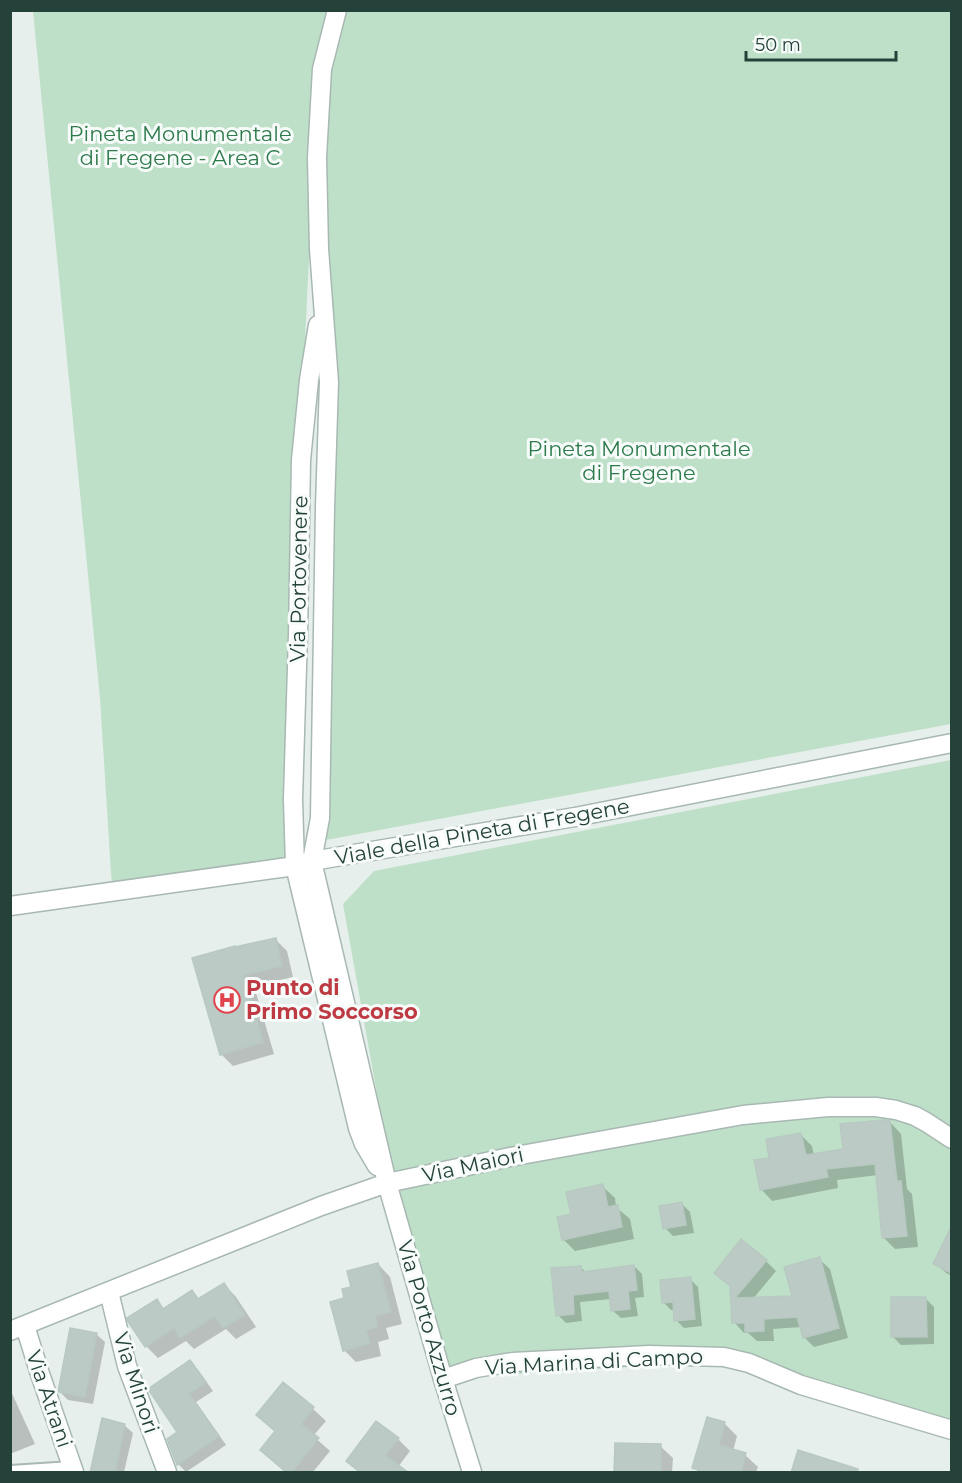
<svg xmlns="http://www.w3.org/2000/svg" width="962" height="1483" font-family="Montserrat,sans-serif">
	<rect width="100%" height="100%" fill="#e6efeb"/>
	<!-- green -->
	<g fill="#bfe0c8">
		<polygon points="33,11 330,11 311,219 304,360 293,864 112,888 100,698"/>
		<polygon points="341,11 951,11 951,724 326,840 328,819 324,190 329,70"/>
		<polygon points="951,760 951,1131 886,1102 392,1178 343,904 374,871"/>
		<polygon points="876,1107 951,1139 951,1426 740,1360 443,1379 387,1183 681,1132"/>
	</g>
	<!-- shadow -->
	<g fill="#0003">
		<polygon points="275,939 287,951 293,977 254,986 274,1054 233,1066 221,1054 194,959"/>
		<polygon points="890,1122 901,1134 907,1189 912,1194 918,1247 895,1249 884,1238 878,1175 837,1180 838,1188 772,1201 761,1189 771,1159 801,1135 812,1146 814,1156 844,1150"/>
		<polygon points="602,1186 615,1198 616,1207 630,1219 634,1239 575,1251 563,1239 573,1215"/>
		<polygon points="682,1204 690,1212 694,1233 673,1236 665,1228"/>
		<polygon points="944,1245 952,1249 952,1276 946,1273 937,1264"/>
		<polygon points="819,1259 830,1269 848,1338 814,1347 804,1337 801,1327 773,1329 774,1341 757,1341 748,1333 744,1333 734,1322 732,1287 766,1261 776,1271 753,1299 794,1297"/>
		<polygon points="378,1264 390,1277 402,1324 386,1328 389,1339 378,1342 381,1356 356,1362 344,1350 346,1299"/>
		<polygon points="634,1266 642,1274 644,1297 635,1298 638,1316 621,1318 612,1310 611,1299 580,1302 582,1321 566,1323 558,1315 580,1267 586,1272"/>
		<polygon points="690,1279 698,1287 702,1326 684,1328 676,1320 675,1310 671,1310 663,1302"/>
		<polygon points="224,1284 236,1297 256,1327 236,1339 226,1329 194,1349 186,1341 158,1358 146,1346 157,1301 164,1309 192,1292 200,1300"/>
		<polygon points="926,1299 934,1307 934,1344 901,1345 893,1337"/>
		<polygon points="96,1334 105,1342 93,1404 68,1400 60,1392"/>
		<polygon points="190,1362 198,1370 213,1391 196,1402 226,1445 186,1472 178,1464 168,1440 179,1432"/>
		<polygon points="283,1384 313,1409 326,1421 313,1436 330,1451 313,1472 287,1472 262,1450 276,1433 258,1415"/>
		<polygon points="10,1389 35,1444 10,1454"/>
		<polygon points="708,1419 725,1424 737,1436 733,1451 745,1455 758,1467 756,1472 699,1472 694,1467"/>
		<polygon points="124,1425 133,1433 124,1472 92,1472"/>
		<polygon points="398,1439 410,1451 398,1467 406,1472 359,1472 348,1461"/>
		<polygon points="660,1446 673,1458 672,1472 616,1472"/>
	</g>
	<!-- building -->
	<g fill="#bbcac4" stroke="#b8c9c2" stroke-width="1.5">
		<polygon points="276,938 282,966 244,975 263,1042 220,1055 192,958 235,946 235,947"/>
		<polygon points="884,1120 890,1121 897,1181 901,1181 907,1236 882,1238 875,1164 826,1169 828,1177 760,1190 754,1160 769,1158 766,1139 801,1133 806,1155 843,1149 840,1124"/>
		<polygon points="603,1184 608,1207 618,1205 622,1227 562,1240 557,1217 571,1214 566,1192"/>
		<polygon points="682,1202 686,1225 663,1229 659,1206"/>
		<polygon points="951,1227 951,1273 933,1264"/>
		<polygon points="741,1239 767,1260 735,1298 792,1296 784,1267 820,1257 839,1328 803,1338 797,1317 764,1319 764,1331 745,1332 745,1323 732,1323 730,1286 714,1273"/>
		<polygon points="378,1263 391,1312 375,1316 377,1327 366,1330 370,1343 343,1351 330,1302 344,1298 342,1289 351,1287 347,1271"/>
		<polygon points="634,1265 637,1290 628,1291 630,1309 611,1311 609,1291 573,1295 574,1314 556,1316 551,1268 581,1266 582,1272"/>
		<polygon points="691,1277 695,1319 674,1321 673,1302 662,1303 660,1280"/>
		<polygon points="224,1283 245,1315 223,1328 215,1316 180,1338 174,1328 145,1347 127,1320 127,1318 157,1299 163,1309 192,1290 198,1299"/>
		<polygon points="891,1297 926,1297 927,1337 891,1337"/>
		<polygon points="70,1328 97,1333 85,1397 58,1392"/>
		<polygon points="190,1360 206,1382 189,1394 219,1436 177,1465 167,1439 177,1432 148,1389"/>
		<polygon points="283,1382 314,1407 301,1424 319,1438 291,1473 287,1473 260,1450 275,1431 256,1415"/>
		<polygon points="707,1417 725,1422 719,1445 746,1453 741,1473 708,1473 692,1468"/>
		<polygon points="102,1418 125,1424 115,1473 90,1473"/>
		<polygon points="376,1421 399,1438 385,1455 409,1473 361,1473 346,1461"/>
		<polygon points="615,1443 661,1444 661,1473 614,1473"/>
		<polygon points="798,1450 858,1469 857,1473 791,1473"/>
	</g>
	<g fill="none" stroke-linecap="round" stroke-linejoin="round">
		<!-- lane casing -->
		<g stroke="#a8b8b2" stroke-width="14">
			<polyline id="lane" points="10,1471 72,1467"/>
		</g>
		<!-- street casing -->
		<g stroke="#a8b8b2" stroke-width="21">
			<g id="street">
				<polyline points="337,10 322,69 317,157 319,249 329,382 325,507 320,818 312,861 387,1183 443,1379 472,1472"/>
				<polyline points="318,325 309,380 301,460 298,634 293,799 295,866 358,1128 364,1144 377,1166"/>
				<polyline points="10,906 295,866 312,861 575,817 952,743"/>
				<polyline points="109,1292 127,1366 167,1472"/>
				<polyline points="25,1326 40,1374 74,1472"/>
				<polyline points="10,1331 321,1206 387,1183 510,1157 743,1115 828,1107 876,1107 896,1110 915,1116 926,1122 952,1139"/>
				<polyline points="443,1379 476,1368 513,1362 649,1355 724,1357 749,1363 801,1385 952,1430"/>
			</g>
		</g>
		<!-- lane -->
		<use href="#lane" stroke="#fff" stroke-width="10"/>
		<!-- street -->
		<use href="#street" stroke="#fff" stroke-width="18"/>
	</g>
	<!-- icons -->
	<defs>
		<g id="hospital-ring" transform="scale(1.35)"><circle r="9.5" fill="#f7fbf9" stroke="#e0444e" stroke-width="1.5"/><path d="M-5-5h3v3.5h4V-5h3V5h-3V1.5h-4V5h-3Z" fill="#e0444e"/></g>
	</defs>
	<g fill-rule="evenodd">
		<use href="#hospital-ring" x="227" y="1000"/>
	</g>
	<g text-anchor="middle" stroke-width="6" stroke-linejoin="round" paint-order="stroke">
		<!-- park labels -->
		<g font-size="21" fill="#2d7a4b" stroke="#f7fbf9">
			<text x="180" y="141">Pineta Monumentale<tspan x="180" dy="24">di Fregene - Area C</tspan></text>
			<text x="639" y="456">Pineta Monumentale<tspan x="639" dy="24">di Fregene</tspan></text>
		</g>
		<!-- street labels -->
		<g font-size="21" fill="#24423a" stroke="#f7fbf9">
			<text transform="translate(299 579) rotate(-89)" y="7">Via Portovenere</text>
			<text transform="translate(482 832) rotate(-10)" y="7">Viale della Pineta di Fregene</text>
			<text transform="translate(473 1165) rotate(-12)" y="7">Via Maiori</text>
			<text transform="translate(429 1328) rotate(74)" y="7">Via Porto Azzurro</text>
			<text transform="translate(594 1362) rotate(-3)" y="7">Via Marina di Campo</text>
			<text transform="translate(136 1383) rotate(72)" y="7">Via Minori</text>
			<text transform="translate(49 1399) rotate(71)" y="7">Via Atrani</text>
		</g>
		<!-- health labels -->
		<g font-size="21" font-weight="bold" fill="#be3a42" stroke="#f7fbf9" text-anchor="start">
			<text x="246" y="995">Punto di<tspan x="246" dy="24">Primo Soccorso</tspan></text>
		</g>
	</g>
	<!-- border -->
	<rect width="962" height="1483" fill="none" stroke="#24423a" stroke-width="24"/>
	<!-- scale -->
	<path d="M746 51v9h150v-9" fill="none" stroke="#24423a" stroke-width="3"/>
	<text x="755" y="51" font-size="18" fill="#24423a" stroke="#f7fbf9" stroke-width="4.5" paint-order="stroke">50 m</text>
</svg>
